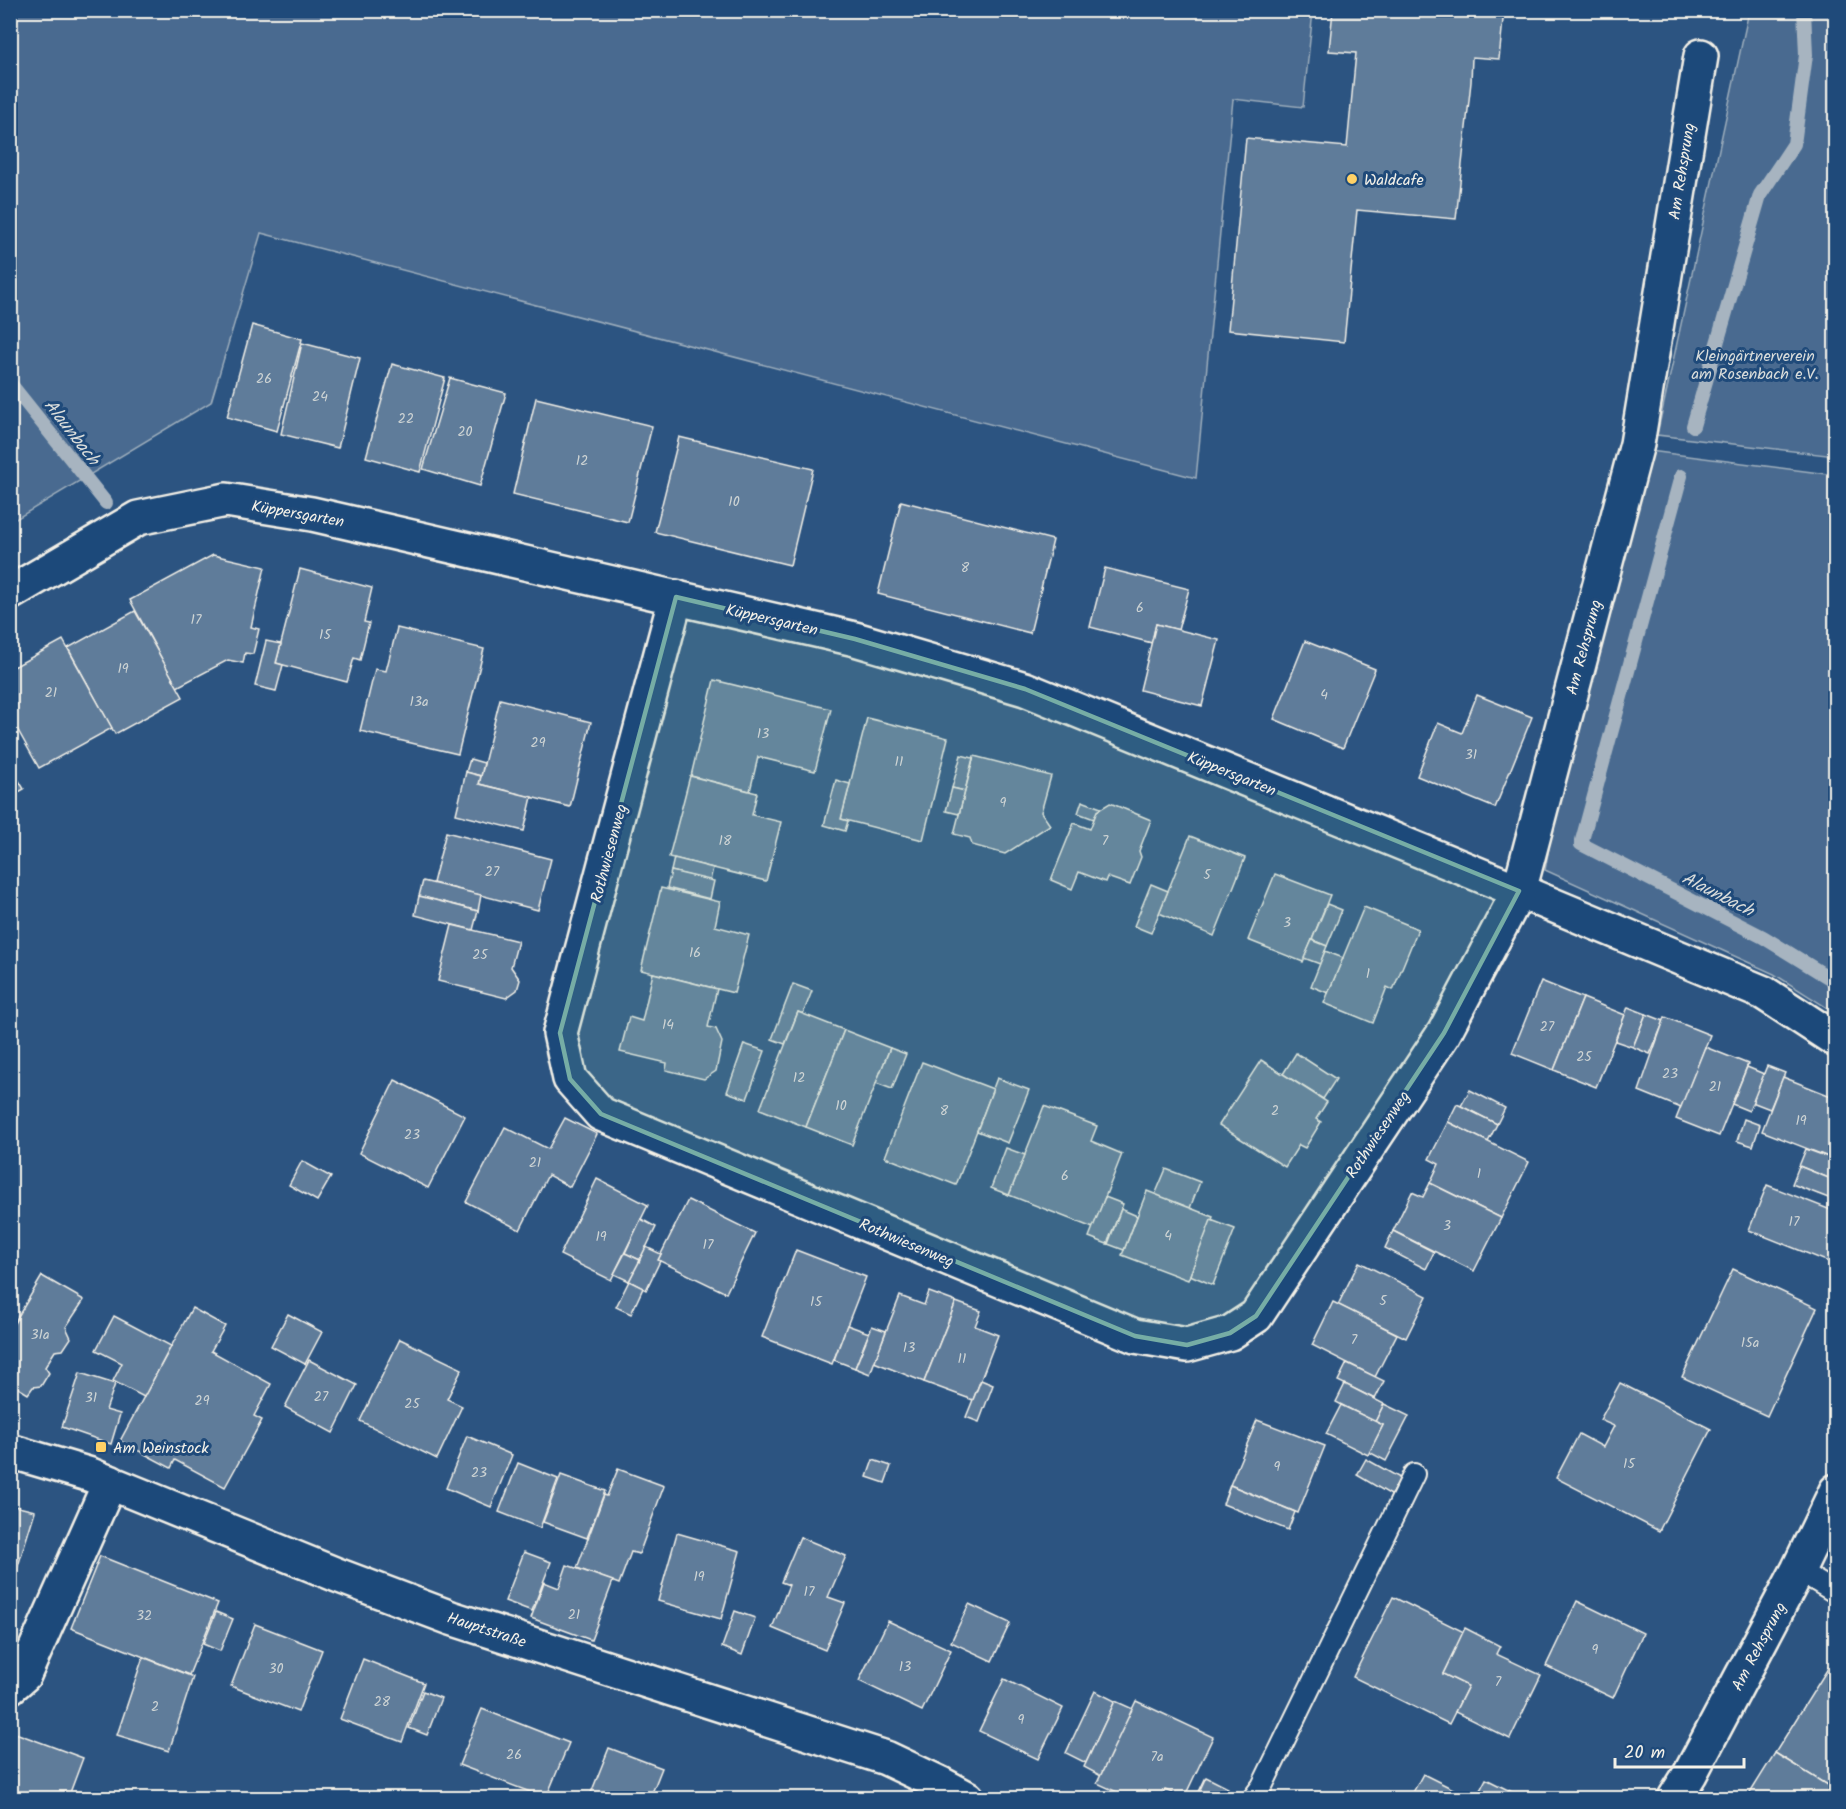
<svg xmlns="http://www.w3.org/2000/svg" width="1846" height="1809" font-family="Kalam,sans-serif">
	<rect width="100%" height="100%" fill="#2c5481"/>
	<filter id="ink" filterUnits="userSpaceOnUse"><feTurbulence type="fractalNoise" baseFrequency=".0167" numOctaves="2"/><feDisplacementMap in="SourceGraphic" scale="12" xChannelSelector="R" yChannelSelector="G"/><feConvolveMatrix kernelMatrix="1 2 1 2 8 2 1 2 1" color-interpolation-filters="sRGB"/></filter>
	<g filter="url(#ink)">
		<!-- green -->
		<g fill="#496b90" stroke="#9eaebc" stroke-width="1.5">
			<polygon points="11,10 1313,10 1313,11 1303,107 1233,99 1196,478 261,233 211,402 11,522"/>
			<polygon points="1749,11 1835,11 1835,456 1657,435"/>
			<polygon points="1619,447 1835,475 1835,1013 1774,974 1545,870"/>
		</g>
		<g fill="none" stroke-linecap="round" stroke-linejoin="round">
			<!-- stream -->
			<g stroke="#a7b4c0" stroke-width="14">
				<polyline points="10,383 106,503"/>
				<polyline points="1693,426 1760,195 1794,144 1806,55 1804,10"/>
				<polyline points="1681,476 1581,844 1763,937 1836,982"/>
			</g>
		</g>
		<!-- building -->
		<g fill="#5e7b9a" stroke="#f4f1e8" stroke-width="1.5">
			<polygon points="1333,10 1504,10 1499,59 1472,57 1471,82 1456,219 1357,210 1344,342 1228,330 1246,138 1347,147 1356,53 1329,51"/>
			<polygon points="252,325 302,339 277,431 227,417"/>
			<polygon points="302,343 360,358 338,448 281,434"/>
			<polygon points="392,364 445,378 420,472 366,457"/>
			<polygon points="450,378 506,393 480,486 423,469"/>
			<polygon points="536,398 652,426 628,522 513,494"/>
			<polygon points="679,437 813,469 790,565 655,532"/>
			<polygon points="901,501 1053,540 1030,633 878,594"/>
			<polygon points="213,555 265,567 251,627 259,629 253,654 245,653 243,663 228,660 177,687 130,600"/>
			<polygon points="1105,568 1189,589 1178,630 1156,624 1152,643 1090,627"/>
			<polygon points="300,569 372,588 364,622 369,623 360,660 354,658 347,682 276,663"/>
			<polygon points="135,611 183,697 115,734 68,648"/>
			<polygon points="1156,624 1219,640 1202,706 1140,690"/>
			<polygon points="397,628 484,649 458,754 360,731 375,669 386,671"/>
			<polygon points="63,640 112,728 39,768 10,716 10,669"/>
			<polygon points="266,641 281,644 276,663 283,665 276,691 255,686"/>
			<polygon points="1305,641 1375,669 1343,748 1274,719"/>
			<polygon points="714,680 831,709 815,771 758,757 750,791 691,776"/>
			<polygon points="1477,695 1532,717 1495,808 1417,776 1438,723 1462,733"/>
			<polygon points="500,699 591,722 570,807 479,784"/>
			<polygon points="867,718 948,738 923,840 841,819"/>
			<polygon points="961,755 973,758 965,791 952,788"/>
			<polygon points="974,756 1051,776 1041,812 1050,825 1005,854 972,845 970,838 954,834"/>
			<polygon points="470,759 484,763 481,776 466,772"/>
			<polygon points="10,766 24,789 10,797"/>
			<polygon points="466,772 481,776 479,784 532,797 524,831 456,814"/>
			<polygon points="690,776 757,793 752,815 781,822 766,881 669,857"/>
			<polygon points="836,780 850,784 841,819 848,821 845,831 824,825"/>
			<polygon points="952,788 965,791 959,814 946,811"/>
			<polygon points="1082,801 1101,808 1097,811 1094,819 1078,813"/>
			<polygon points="1110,803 1151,820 1139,851 1141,857 1130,885 1107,877 1105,882 1079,872 1072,889 1051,880 1074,823 1090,829 1097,811"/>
			<polygon points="446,832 551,859 538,910 433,883"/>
			<polygon points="1190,836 1245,858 1214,936 1159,913"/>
			<polygon points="674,858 713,868 710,881 671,871"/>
			<polygon points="671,871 714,881 710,899 667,888"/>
			<polygon points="1275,874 1330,895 1303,962 1248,940"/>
			<polygon points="423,881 481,895 478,911 419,896"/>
			<polygon points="1151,884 1168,891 1151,933 1134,926"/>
			<polygon points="661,888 720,902 715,926 749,935 734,993 641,970"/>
			<polygon points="419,896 478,911 473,930 415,915"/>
			<polygon points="1327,904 1342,910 1327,946 1312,940"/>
			<polygon points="1364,907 1418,929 1393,990 1387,987 1373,1023 1324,1003"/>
			<polygon points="452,925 518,941 511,967 520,980 517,990 506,998 438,981"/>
			<polygon points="1312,940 1327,946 1320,964 1304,958"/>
			<polygon points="1325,951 1343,958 1328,993 1311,986"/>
			<polygon points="653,973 717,989 708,1027 716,1029 722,1042 716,1071 704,1079 666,1070 667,1063 620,1052 629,1017 642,1021"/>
			<polygon points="1541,981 1583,998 1554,1070 1512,1053"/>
			<polygon points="793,984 812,991 803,1014 798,1012 785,1044 772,1039"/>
			<polygon points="1583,998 1625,1015 1596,1087 1554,1070"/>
			<polygon points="1628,1007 1646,1014 1633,1047 1615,1041"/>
			<polygon points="798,1012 844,1030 806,1127 760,1109"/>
			<polygon points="1646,1014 1664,1021 1650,1054 1633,1047"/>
			<polygon points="1665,1017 1710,1035 1681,1108 1639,1091"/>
			<polygon points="844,1030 890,1048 852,1145 806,1127"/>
			<polygon points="744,1044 765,1051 747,1099 727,1092"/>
			<polygon points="1705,1047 1748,1064 1719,1136 1676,1119"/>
			<polygon points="890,1048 906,1054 892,1089 876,1083"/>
			<polygon points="1296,1053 1336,1079 1323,1099 1283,1074"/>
			<polygon points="1261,1060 1327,1102 1316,1119 1321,1122 1305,1148 1299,1145 1285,1167 1219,1125"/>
			<polygon points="922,1062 993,1089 956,1185 885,1157"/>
			<polygon points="1767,1066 1785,1073 1770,1109 1752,1102"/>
			<polygon points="1747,1067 1764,1074 1749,1111 1732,1104"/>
			<polygon points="1783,1077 1836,1098 1836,1160 1762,1131"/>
			<polygon points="997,1078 1029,1090 1008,1143 977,1131"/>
			<polygon points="395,1080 465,1116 428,1188 359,1153"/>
			<polygon points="1470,1090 1505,1108 1497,1124 1461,1106"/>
			<polygon points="1457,1104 1497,1124 1488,1142 1448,1122"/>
			<polygon points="1044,1106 1097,1126 1091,1141 1122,1154 1093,1228 1009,1195"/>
			<polygon points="565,1118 597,1134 570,1187 548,1175 520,1230 466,1202 505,1127 548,1149"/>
			<polygon points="1744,1119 1760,1125 1753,1146 1737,1141"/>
			<polygon points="1448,1122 1529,1162 1501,1218 1430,1183 1439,1164 1429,1159"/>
			<polygon points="1006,1148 1025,1155 1009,1195 991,1188"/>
			<polygon points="1806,1149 1836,1160 1836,1181 1799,1166"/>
			<polygon points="302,1161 331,1177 317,1201 289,1185"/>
			<polygon points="1799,1166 1836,1181 1836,1188 1831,1199 1792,1184"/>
			<polygon points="1166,1169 1200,1182 1190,1208 1155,1195"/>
			<polygon points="597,1179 648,1205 611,1280 560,1255"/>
			<polygon points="1430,1183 1501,1218 1474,1271 1393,1231 1412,1192 1423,1197"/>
			<polygon points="1767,1185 1836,1212 1836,1265 1749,1230"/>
			<polygon points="1147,1191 1213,1217 1188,1280 1122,1255"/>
			<polygon points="1105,1197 1123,1204 1107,1244 1089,1237"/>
			<polygon points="688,1200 755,1233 726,1293 658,1260"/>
			<polygon points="1121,1209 1137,1216 1124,1250 1108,1244"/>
			<polygon points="641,1219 656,1227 640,1260 625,1253"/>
			<polygon points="1211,1220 1235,1229 1213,1285 1190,1275"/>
			<polygon points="1393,1231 1434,1252 1426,1269 1385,1248"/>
			<polygon points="646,1247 661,1254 658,1260 660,1261 646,1290 629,1281"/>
			<polygon points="796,1250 866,1277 832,1364 762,1337"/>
			<polygon points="625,1253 640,1260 629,1281 614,1274"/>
			<polygon points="1359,1262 1427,1296 1406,1338 1338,1305"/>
			<polygon points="1733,1269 1817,1308 1767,1416 1682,1377"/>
			<polygon points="42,1276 84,1300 66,1327 71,1338 63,1350 55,1351 45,1367 49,1373 41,1386 33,1387 28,1394 10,1383 10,1330"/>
			<polygon points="629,1281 643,1288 631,1314 616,1307"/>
			<polygon points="929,1292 956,1302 924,1382 874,1362 900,1296 924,1305"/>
			<polygon points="956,1302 981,1311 975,1326 998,1335 973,1400 924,1382"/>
			<polygon points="1333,1302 1397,1334 1375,1377 1312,1345"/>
			<polygon points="192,1308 225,1326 211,1351 271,1384 254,1416 262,1420 225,1487 175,1460 171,1468 120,1441"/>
			<polygon points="288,1314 322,1332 305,1364 271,1346"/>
			<polygon points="114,1316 171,1346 144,1397 113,1381 122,1363 96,1350"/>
			<polygon points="847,1325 869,1333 855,1368 834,1360"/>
			<polygon points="872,1326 886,1331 870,1374 855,1368"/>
			<polygon points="400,1339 462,1369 447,1399 462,1406 437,1459 360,1421"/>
			<polygon points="309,1360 357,1385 333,1433 285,1407"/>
			<polygon points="1347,1363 1384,1381 1375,1399 1338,1381"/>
			<polygon points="80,1373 115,1384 106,1410 120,1414 111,1444 62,1427"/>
			<polygon points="981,1380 993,1385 979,1422 966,1417"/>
			<polygon points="1620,1383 1711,1429 1659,1531 1556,1478 1579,1434 1603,1447 1614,1426 1600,1420"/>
			<polygon points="1345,1384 1384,1404 1375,1422 1336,1402"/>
			<polygon points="1384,1404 1409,1416 1386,1461 1369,1452 1383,1425 1375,1422"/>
			<polygon points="1341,1405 1383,1425 1368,1455 1326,1434"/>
			<polygon points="1257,1420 1325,1446 1298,1513 1230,1485"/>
			<polygon points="467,1436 512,1455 491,1507 446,1488"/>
			<polygon points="1366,1459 1400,1478 1391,1495 1357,1475"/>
			<polygon points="873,1460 891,1466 885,1483 867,1477"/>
			<polygon points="518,1463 558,1479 540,1528 499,1512"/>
			<polygon points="618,1469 664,1486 639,1554 631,1552 619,1584 577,1568 604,1495 607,1496"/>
			<polygon points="561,1475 605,1491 587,1538 543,1522"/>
			<polygon points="1230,1485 1295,1512 1288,1530 1223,1504"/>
			<polygon points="10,1505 35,1511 10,1592"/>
			<polygon points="677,1533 740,1551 721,1619 658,1601"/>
			<polygon points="800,1537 846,1556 828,1597 845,1603 825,1650 772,1628 789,1585 781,1582"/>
			<polygon points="524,1552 551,1562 532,1611 505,1601"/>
			<polygon points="100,1556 218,1603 189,1675 71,1628"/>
			<polygon points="567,1565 613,1581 591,1640 531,1618 544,1582 559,1588"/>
			<polygon points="1393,1597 1464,1632 1443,1674 1468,1686 1449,1724 1353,1677"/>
			<polygon points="1577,1601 1643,1633 1613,1698 1546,1666"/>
			<polygon points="969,1604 1010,1623 992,1661 951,1642"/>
			<polygon points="735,1611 755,1618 742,1655 722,1647"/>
			<polygon points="216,1612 233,1619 220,1651 203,1644"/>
			<polygon points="888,1621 951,1650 922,1711 859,1681"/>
			<polygon points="255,1624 322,1650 298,1712 231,1686"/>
			<polygon points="1465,1628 1500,1646 1496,1654 1541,1675 1510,1739 1455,1712 1468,1686 1443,1674"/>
			<polygon points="143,1657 193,1677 169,1751 117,1735"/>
			<polygon points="363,1659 424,1683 402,1742 340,1719"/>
			<polygon points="1830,1665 1836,1668 1835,1790 1775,1753"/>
			<polygon points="1004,1679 1063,1708 1038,1759 979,1731"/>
			<polygon points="423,1691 441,1698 427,1735 409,1728"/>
			<polygon points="1095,1691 1115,1701 1086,1763 1066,1753"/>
			<polygon points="1115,1701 1133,1709 1101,1776 1084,1767"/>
			<polygon points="1136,1701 1213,1737 1184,1798 1165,1790 1161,1798 1130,1798 1097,1783"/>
			<polygon points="482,1709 569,1743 546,1798 459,1765"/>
			<polygon points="10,1731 83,1758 68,1798 10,1798"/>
			<polygon points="609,1748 662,1768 650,1798 589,1798"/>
			<polygon points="1775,1753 1835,1790 1830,1798 1747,1798"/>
			<polygon points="1423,1774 1471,1798 1410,1798"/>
			<polygon points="1206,1777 1228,1788 1223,1798 1196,1798"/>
			<polygon points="1486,1779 1524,1798 1476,1798"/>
		</g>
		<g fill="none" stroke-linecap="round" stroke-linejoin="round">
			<!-- lane casing -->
			<g stroke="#f4f1e8" stroke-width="24">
				<g id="lane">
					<polyline points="1798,1570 1836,1593"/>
					<polyline points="1253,1798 1262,1786 1414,1474"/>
				</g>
			</g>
			<!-- street casing -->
			<g stroke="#f4f1e8" stroke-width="38">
				<g id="street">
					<polyline points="10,593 138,518 226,500 312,514 855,639 1025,689 1519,891 1764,993 1836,1040"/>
					<polyline points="676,597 560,1033 570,1079 601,1114 1135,1336 1187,1345 1230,1333 1256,1316 1444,1033 1519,891 1637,444 1701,56"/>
					<polyline points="10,1687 24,1675 110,1482"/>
					<polyline points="1675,1798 1690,1774 1798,1570 1836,1491"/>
				</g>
			</g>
			<!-- secondary casing -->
			<g stroke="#f4f1e8" stroke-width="38">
				<polyline id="secondary" points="10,1451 91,1475 337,1575 451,1618 886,1758 941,1784 967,1798"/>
			</g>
			<!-- lane -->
			<use href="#lane" stroke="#1f4a7a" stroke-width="20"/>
			<!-- street -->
			<use href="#street" stroke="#1f4a7a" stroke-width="33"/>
			<!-- secondary -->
			<use href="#secondary" stroke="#1f4a7a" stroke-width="33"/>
		</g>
	</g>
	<!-- marked area -->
	<path fill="#76ada5" fill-opacity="0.2" stroke="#76ada5" stroke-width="4.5" stroke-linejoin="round" d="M676,597L855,639L1025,689L1519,891L1444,1033L1256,1316L1230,1333L1187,1345L1135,1336L601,1114L570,1079L560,1033Z"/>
	<!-- markers -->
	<g fill="#ffd166" stroke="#1f4a7a" stroke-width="2">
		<circle cx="1352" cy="179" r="6"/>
		<rect x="95" y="1441" width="12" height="12" rx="3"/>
	</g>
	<g text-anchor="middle" stroke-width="6" stroke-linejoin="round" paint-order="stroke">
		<!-- number labels -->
		<g font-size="14" fill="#ced4d4">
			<text x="264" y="383">26</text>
			<text x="320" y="401">24</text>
			<text x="406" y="423">22</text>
			<text x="465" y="436">20</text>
			<text x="582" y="465">12</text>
			<text x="734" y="506">10</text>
			<text x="965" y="572">8</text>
			<text x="1140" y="612">6</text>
			<text x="196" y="624">17</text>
			<text x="325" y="639">15</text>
			<text x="123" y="673">19</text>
			<text x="51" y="697">21</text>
			<text x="1324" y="699">4</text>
			<text x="419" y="706">13a</text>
			<text x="763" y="738">13</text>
			<text x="538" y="747">29</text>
			<text x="1471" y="759">31</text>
			<text x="899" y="766">11</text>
			<text x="1003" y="807">9</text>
			<text x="725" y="845">18</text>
			<text x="1105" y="845">7</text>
			<text x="492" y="876">27</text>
			<text x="1207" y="879">5</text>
			<text x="1287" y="927">3</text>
			<text x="695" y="957">16</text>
			<text x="480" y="959">25</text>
			<text x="1368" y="978">1</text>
			<text x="668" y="1029">14</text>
			<text x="1547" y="1031">27</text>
			<text x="1584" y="1061">25</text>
			<text x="1670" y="1078">23</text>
			<text x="799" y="1082">12</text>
			<text x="1715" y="1091">21</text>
			<text x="841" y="1110">10</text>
			<text x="944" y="1115">8</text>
			<text x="1275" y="1115">2</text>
			<text x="1801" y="1125">19</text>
			<text x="412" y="1139">23</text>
			<text x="535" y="1167">21</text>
			<text x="1479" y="1178">1</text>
			<text x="1065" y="1180">6</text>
			<text x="1794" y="1226">17</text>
			<text x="1447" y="1230">3</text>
			<text x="1168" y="1240">4</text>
			<text x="601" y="1241">19</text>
			<text x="708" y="1249">17</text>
			<text x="1383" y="1305">5</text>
			<text x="816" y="1306">15</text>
			<text x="40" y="1339">31a</text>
			<text x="1354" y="1344">7</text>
			<text x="1750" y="1347">15a</text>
			<text x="909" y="1352">13</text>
			<text x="962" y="1363">11</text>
			<text x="321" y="1401">27</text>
			<text x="91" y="1402">31</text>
			<text x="202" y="1405">29</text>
			<text x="412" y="1408">25</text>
			<text x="1629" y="1468">15</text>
			<text x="1277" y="1471">9</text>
			<text x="479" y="1477">23</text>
			<text x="699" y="1581">19</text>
			<text x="809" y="1596">17</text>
			<text x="574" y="1619">21</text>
			<text x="144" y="1620">32</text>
			<text x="1595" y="1654">9</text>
			<text x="905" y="1671">13</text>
			<text x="276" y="1673">30</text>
			<text x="1498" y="1686">7</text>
			<text x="382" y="1706">28</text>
			<text x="155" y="1711">2</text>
			<text x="1021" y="1724">9</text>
			<text x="514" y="1759">26</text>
			<text x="1157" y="1761">7a</text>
		</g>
		<!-- street labels -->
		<g font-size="16" fill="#f4f1e8" stroke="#1f4a7a">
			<text transform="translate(1681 171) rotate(-81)" y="6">Am Rehsprung</text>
			<text transform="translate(298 513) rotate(10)" y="6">Küppersgarten</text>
			<text transform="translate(772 619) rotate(13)" y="6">Küppersgarten</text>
			<text transform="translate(1583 647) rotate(-75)" y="6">Am Rehsprung</text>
			<text transform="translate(1232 773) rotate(22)" y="6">Küppersgarten</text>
			<text transform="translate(608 853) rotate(-75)" y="6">Rothwiesenweg</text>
			<text transform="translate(1377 1134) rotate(-56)" y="6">Rothwiesenweg</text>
			<text transform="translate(907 1242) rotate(23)" y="6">Rothwiesenweg</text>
			<text transform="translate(487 1629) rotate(18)" y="6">Hauptstraße</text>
			<text transform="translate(1758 1646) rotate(-62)" y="6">Am Rehsprung</text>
		</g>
		<!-- poi labels -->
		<g font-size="16" fill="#f4f1e8" stroke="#1f4a7a" text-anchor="start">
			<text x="1364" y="185">Waldcafe</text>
			<text x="113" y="1453">Am Weinstock</text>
		</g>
		<!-- park labels -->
		<g font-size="16" fill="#dadddb" stroke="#1f4a7a">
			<text x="1755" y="361">Kleingärtnerverein<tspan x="1755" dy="18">am Rosenbach e.V.</tspan></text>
		</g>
		<!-- water labels -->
		<g font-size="18" font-style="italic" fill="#dadddb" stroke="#1f4a7a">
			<text transform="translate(72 432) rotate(52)" y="6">Alaunbach</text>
			<text transform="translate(1718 894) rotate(27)" y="6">Alaunbach</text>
		</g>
	</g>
	<!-- margin -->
	<rect width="1846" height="1809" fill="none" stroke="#1f4a7a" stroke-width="36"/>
	<rect x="18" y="18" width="1810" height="1773" fill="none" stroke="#f4f1e8" stroke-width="2" filter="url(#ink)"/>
	<!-- scale -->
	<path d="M1615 1758v9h129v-9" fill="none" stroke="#f4f1e8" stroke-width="3"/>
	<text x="1624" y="1758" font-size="18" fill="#f4f1e8" stroke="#1f4a7a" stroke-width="4.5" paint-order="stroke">20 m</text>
</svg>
